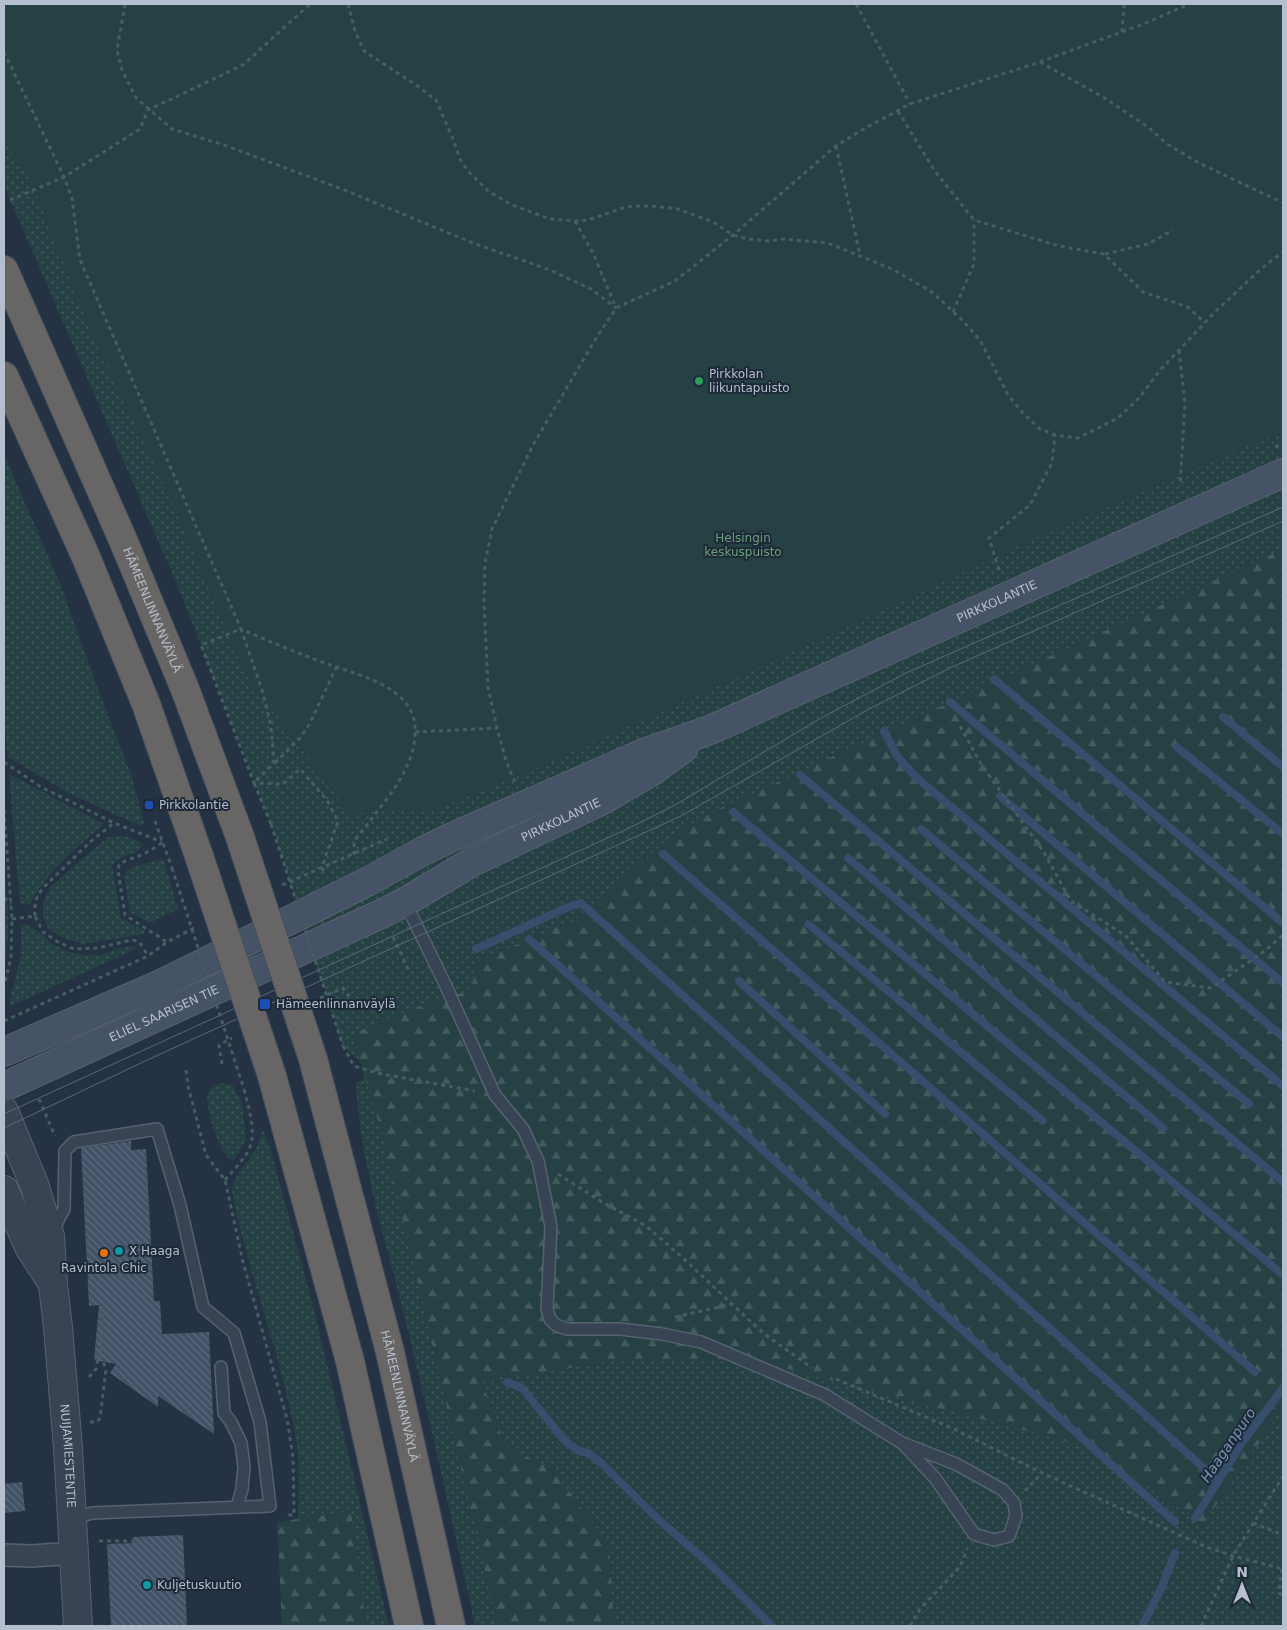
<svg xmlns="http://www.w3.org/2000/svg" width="1287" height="1630" font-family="'DejaVu Sans',sans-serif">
	<defs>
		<pattern id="green-dots" width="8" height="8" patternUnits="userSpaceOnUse" patternTransform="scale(1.25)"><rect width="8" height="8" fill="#264144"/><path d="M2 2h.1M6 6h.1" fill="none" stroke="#435b5e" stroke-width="1.8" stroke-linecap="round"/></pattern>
		<pattern id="forest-firs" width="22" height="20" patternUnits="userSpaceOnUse" patternTransform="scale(1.25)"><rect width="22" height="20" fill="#264144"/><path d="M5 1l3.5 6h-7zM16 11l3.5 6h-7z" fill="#435b5e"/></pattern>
		<pattern id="building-back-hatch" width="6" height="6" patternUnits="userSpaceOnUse" patternTransform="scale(1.25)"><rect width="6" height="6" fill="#425266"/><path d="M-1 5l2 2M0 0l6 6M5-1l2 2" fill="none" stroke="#5b697b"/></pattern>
	</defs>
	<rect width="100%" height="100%" fill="#243243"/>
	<!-- green -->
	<g fill="url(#green-dots)">
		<path d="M4,4H1283V1626H475C453,1525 431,1424 406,1323C387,1244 360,1165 356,1083L365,1078L359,1060L343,1046L271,824L179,589L4,186Z"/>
		<polygon points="4,454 60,584 105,708 131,774 144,822 141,826 68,793 8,757 4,719"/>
		<path d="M9,774L104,824C76,849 46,871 30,905L20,903Z"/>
		<path d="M124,836L138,841L143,846C135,856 120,855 112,865L121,918L145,931L143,934L83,944L62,938L48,928L43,916V903L50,887L108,837Z"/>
		<path d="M156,860H164L178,909L150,923L130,912L124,876C132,860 146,867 156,860Z"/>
		<path d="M4,864C7,898 11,934 4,968Z"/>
		<path d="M26,924C39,928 48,944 64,950C78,956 93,956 107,953C116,950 124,946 134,947L136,949L11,1006L10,1000L21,955V927Z"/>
		<path d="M220,1083L232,1084L242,1104L246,1140L234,1160C230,1159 227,1158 225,1154C217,1143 204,1106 208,1093C210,1087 214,1086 220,1083Z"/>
		<path d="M263,1130L272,1155L314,1309L389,1626H366L351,1511L298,1519C298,1495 300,1470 297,1446C284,1360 248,1277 232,1191L234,1180L257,1147Z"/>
	</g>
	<!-- forest -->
	<g fill="url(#forest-firs)">
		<polygon points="1283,549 1283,1408 1203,1524 1088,1447 754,1360 618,1360 482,1382 505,1446 552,1469 609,1544 614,1626 498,1626 384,1138 359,1060 354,1033 433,1001 473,990 474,963 576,919 679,831 717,810"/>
		<polygon points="351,1511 366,1626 282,1626 277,1522"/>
	</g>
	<!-- pitch -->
	<polygon fill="#264144" points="4,4 1283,4 1283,431 1042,535 741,676 532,770 436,809 349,813 244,672 168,494 90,330 30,178 4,141"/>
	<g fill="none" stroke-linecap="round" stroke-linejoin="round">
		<!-- stream -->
		<g stroke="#364d6c" stroke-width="8">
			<polyline points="994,679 1283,923"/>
			<polyline points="950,702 1283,983"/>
			<polyline points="1223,717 1283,767"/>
			<polyline points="884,731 897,756 917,778 1283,1086"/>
			<polyline points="1177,747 1283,834"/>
			<polyline points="800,775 1283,1182"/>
			<polyline points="1000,796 1283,1037"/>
			<polyline points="733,812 1283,1275"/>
			<polyline points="921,829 1249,1104"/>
			<polyline points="663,854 1255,1372"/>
			<polyline points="848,858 1163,1128"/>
			<polyline points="808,924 1043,1121"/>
			<polyline points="529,939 1175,1522"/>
			<polyline points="476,949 568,907 581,903 1218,1481"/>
			<polyline points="739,981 885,1114"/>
			<polyline points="507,1382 522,1388 565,1441 579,1451 588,1453 599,1461 659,1520 713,1567 772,1626"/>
			<polyline points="1195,1518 1242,1443 1283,1388"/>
			<polyline points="1142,1626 1162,1587 1175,1553"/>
		</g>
	</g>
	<!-- building -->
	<g fill="url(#building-back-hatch)">
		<polygon points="131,1141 131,1150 146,1149 154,1301 160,1301 162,1334 209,1332 214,1434 158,1396 158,1407 110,1373 116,1364 94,1360 99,1305 89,1306 81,1148"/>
		<polygon points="22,1482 25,1511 4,1513 4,1484"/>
		<polygon points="183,1535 187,1626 111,1626 107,1544 133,1543 133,1537"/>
	</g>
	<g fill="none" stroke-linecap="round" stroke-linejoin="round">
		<!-- service casing -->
		<g stroke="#566270" stroke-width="14">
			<g id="service">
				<polyline points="405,902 445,984 495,1095 523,1129 538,1161 551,1227 547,1309 550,1319 556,1325 567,1329 620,1329 662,1334 701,1342 825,1395 902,1443 956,1464 1003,1490 1014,1503 1016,1516 1009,1536 994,1540 974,1534 935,1478 902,1443"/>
				<polyline points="52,1232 64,1209 65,1151 74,1142 157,1129 180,1205 203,1307 234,1333 260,1422 270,1506 92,1513 72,1519"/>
				<polyline points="221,1367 224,1413 231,1422 241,1443 244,1467 242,1489 237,1507"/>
			</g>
		</g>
		<!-- minor casing -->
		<g stroke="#566270" stroke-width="24">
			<polyline id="minor" points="4,1555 31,1556 75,1553"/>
		</g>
		<!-- tertiary casing -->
		<g stroke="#566270" stroke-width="30">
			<g id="tertiary">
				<path id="s1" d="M4,1111L34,1184L50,1236L53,1285L58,1327L68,1448L78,1626"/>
				<polyline points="4,1190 29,1247 51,1281"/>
			</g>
		</g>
		<!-- secondary casing -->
		<g stroke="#566270" stroke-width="30">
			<g id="secondary">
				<path id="s2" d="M4,1052L161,984L367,882L423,851L450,838L644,753L710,730L1283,473"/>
				<path id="s3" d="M4,1087L381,914L405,902L472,862L599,802L652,771L684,748"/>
			</g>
		</g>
		<!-- trunk casing -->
		<g stroke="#434f5d" stroke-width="30">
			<g id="trunk">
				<path id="s4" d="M4,270L123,540L185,689L240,837"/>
				<polyline points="4,376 86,557 146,704 199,856"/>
				<path id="s5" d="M313,1059L390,1352L451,1626"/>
				<polyline points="272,1076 350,1361 409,1626"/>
			</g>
		</g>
		<!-- path -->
		<g stroke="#445e61" stroke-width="3" stroke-dasharray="4 4" stroke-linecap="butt">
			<polyline points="125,4 117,50 122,70 136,98 172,129 224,145 342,189 473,243 550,270 591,289 616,308"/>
			<polyline points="348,4 355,31 364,51 416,85 436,100 453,139 461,161 468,171 488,191 510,204 550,219 575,221 588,220 623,208 634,206 652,206 678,209 713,222 733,235 748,239 768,241 784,239 828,243 892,269 932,292 961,319 980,340 1008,395 1023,413 1040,429 1055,435 1078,438 1118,418 1139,398 1161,369 1217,310 1262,268 1283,252"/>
			<polyline points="856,4 910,104"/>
			<polyline points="1122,32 1124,4"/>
			<path d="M4,52L64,177L72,198L80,260L241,629C268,641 295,652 322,662C348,672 384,679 404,701C411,709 415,718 415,729C417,764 389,796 369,822C366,827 361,832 357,837C353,844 353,852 356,859"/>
			<polyline points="1040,62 1103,97 1148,127 1167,144 1197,162 1283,203"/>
			<polyline points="898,111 934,170 974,220 1059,246 1104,254 1143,292 1188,307 1205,323"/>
			<polyline points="836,146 860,255"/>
			<polyline points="10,200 64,177 140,129 148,110 243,65 310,4"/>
			<polyline points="575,221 593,253 616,308"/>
			<polyline points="1105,254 1148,244 1173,230"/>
			<polyline points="953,312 974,264 974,220"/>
			<polyline points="1179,350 1185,403 1180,486"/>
			<polyline points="1275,447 1283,443"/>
			<polyline points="999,570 989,538 1030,505 1052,463 1055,435"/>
			<polyline points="960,726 981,764 1043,851 1071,901 1126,936 1165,982 1211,988 1266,950 1283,935"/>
			<polyline points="415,732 497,728"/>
			<polyline points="4,762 41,787 114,823 162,842"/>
			<polyline points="275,763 300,738 309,725 336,668"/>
			<polyline points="515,782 506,761 497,728 488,687 484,603 485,563 492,529 533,445 595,340 616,308 675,281 733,235 836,146 860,131 910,104 1040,62 1146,23 1189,4"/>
			<polyline points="4,810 12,919 11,958 4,986"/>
			<polyline points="155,821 172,868"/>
			<polyline points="271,824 254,783 274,763 271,726 262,690 241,629 201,645 254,783 283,784 300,769 327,800 338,821 322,867 325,875"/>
			<polyline points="162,843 144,854 125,861 119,865 118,871 125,915 167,942"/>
			<polyline points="282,885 387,839"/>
			<polyline points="4,898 11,904"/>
			<path d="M35,916C34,904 36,896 44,887L90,842L114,823"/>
			<path d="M12,919L35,916L43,932L58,942L74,949L98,948L131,940C141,940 143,948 148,956"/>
			<polyline points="393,937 410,973"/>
			<polyline points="320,998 343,988 353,1001"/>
			<polyline points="4,1021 148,956 167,942 196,927"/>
			<polyline points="343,1046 354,1066 377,1073 475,1091"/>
			<polyline points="222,1064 219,1045 232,1038"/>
			<polyline points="186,1070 188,1086 206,1155 225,1180 243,1262 287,1419 293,1458 294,1512 294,1515 284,1515"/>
			<polyline points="39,1099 55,1136"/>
			<polyline points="558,1174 602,1202 646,1226 683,1258 763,1333 812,1368"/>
			<path d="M225,1180C233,1171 242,1162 248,1151C258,1135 248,1106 244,1089"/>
			<polyline points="675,1317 732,1304"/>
			<polyline points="89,1377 96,1369 98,1358 101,1356"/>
			<polyline points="836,1379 954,1429 1042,1473 1204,1546 1233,1556 1283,1569"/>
			<polyline points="90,1422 97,1422 100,1418 106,1370 101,1356 103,1316 107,1316"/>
			<polyline points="1025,1491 1042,1473"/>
			<polyline points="1253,1523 1283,1535"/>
			<polyline points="99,1541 133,1541"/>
			<polyline points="1282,1569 1279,1593 1283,1596"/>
			<polyline points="910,1626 920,1609 960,1567 967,1549"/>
			<polyline points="1201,1626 1233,1556 1283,1476"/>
		</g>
		<!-- service -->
		<use href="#service" stroke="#384453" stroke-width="11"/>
		<!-- minor -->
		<use href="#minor" stroke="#384453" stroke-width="21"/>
		<!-- tertiary -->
		<use href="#tertiary" stroke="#384453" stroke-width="28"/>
		<!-- secondary -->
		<use href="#secondary" stroke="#465266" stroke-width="28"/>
		<!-- trunk -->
		<use href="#trunk" stroke="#686664" stroke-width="28"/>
		<!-- tram -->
		<g stroke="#5a687a" stroke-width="1">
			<polyline points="4,1114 627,829 675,805 821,718 906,673 1283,507"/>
			<polyline points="4,1128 143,1062 681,816 869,709 952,667 1283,521"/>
		</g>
		<!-- trunk-bridge casing -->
		<g stroke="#434f5d" stroke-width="30" stroke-linecap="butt">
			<g id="trunk-bridge">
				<polyline points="240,837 313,1059"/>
				<polyline points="199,856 272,1076"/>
			</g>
		</g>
		<!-- path-bridge -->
		<g stroke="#445e61" stroke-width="3" stroke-dasharray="4 4" stroke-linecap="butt">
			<polyline points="271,824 343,1046"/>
			<polyline points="172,868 244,1089"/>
		</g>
		<!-- trunk-bridge -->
		<use href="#trunk-bridge" stroke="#686664" stroke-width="28"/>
	</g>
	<!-- markers -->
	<circle fill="#2e9e5b" stroke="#1d2938" stroke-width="2" cx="699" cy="381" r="5"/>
	<g fill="#1a4fb4" stroke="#1d2938" stroke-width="2">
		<rect x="144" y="800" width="10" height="10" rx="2.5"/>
		<rect x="259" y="998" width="12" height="12" rx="2.5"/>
	</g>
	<g fill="#0f9aa8" stroke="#1d2938" stroke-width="2">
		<circle cx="119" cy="1251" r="5"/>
		<circle cx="147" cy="1585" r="5"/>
	</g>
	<circle fill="#e8710a" stroke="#1d2938" stroke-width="2" cx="104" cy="1253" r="5"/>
	<g text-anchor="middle" stroke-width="4" stroke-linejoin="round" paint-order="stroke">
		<!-- poi labels -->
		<g font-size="12" fill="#b5bfcd" stroke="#1d2938" text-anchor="start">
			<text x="709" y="378">Pirkkolan<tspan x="709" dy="14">liikuntapuisto</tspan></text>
			<text x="159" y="809">Pirkkolantie</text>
			<text x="276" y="1008">Hämeenlinnanväylä</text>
			<text x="129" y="1255">X Haaga</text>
			<text x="104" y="1272" text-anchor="middle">Ravintola Chic</text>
			<text x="157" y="1589">Kuljetuskuutio</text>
		</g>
		<!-- park labels -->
		<g font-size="12" fill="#6aa075" stroke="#1d2938">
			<text x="743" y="542">Helsingin<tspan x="743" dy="14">keskuspuisto</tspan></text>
		</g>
		<!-- street labels -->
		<g font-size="12" fill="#b5bfcd" stroke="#1d2938">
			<text dy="4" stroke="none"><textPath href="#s2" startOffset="1091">PIRKKOLANTIE</textPath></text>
			<text dy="4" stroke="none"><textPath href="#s4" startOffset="371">HÄMEENLINNANVÄYLÄ</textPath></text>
			<text dy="4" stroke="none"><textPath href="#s3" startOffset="618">PIRKKOLANTIE</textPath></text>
			<text dy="4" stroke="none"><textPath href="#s3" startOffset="176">ELIEL SAARISEN TIE</textPath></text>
			<text dy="4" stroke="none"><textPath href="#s5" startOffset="348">HÄMEENLINNANVÄYLÄ</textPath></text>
			<text dy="4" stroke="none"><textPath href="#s1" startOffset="354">NUIJAMIESTENTIE</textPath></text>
		</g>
		<!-- water labels -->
		<g font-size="14" font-style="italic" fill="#7a95b7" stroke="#1d2938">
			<text transform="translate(1228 1445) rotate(-56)" y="5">Haaganpuro</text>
		</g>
	</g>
	<!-- border -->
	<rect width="1287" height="1630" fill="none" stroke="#b5bfcd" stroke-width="10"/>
	<!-- north arrow -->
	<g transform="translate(1242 1585)" stroke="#1d2938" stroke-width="4" paint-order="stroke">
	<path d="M0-4L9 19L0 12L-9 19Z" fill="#b5bfcd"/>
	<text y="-8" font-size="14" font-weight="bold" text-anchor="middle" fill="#b5bfcd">N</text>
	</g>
</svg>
